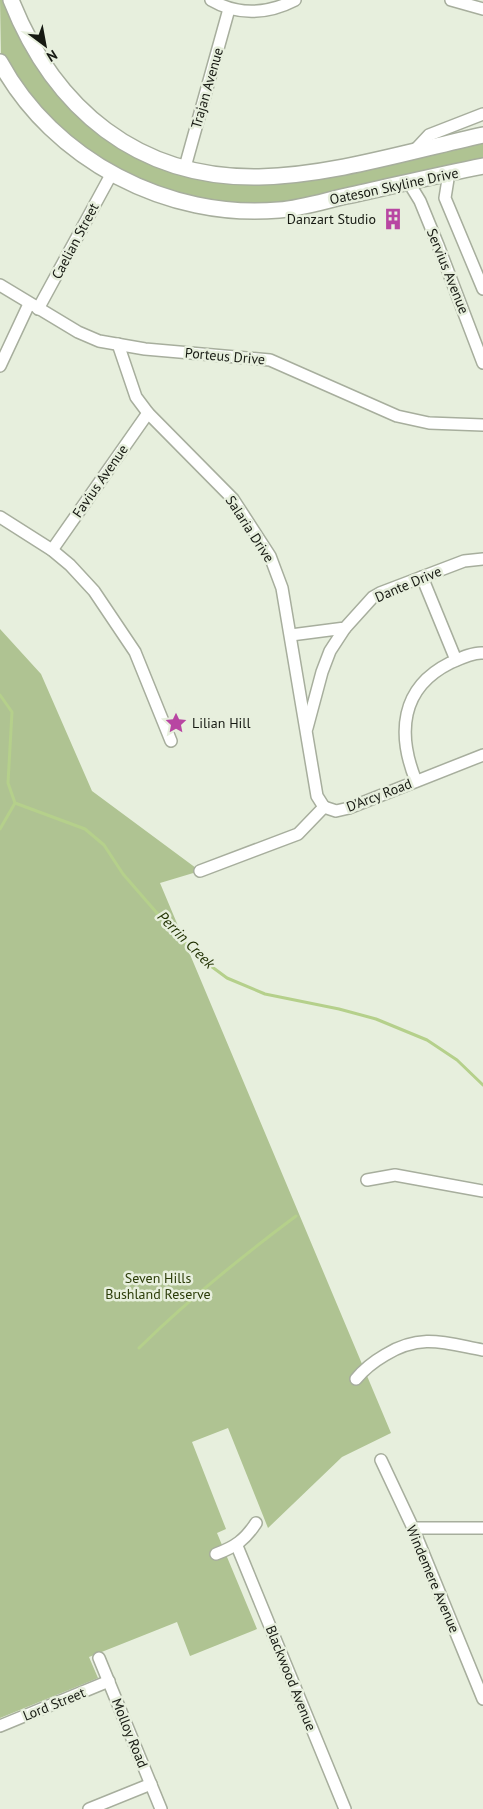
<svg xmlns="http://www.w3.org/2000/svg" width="483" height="1809" font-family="'PT Sans',sans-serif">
	<rect width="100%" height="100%" fill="#e7efdd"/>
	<!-- green -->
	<g fill="#afc392">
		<polygon points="0,0 5,0 18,31 117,142 241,181 483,139 483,163 274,207 182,198 106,165 50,120 1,56"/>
		<polygon points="0,629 41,674 92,791 200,871 160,883 391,1433 342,1457 268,1528 228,1428 192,1442 226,1529 217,1533 257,1629 190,1656 177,1622 89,1657 98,1678 0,1718"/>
	</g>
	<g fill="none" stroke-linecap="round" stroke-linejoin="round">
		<!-- stream -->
		<g stroke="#b5d08b" stroke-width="3">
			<polyline points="0,695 12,712 8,783 15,803 85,829 104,845 123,874 163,920 200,958 227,978 265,994 339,1009 376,1019 427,1040 457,1060 483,1085"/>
			<polyline points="0,829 15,803"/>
			<path d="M139,1348C188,1300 241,1257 296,1216"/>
		</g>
		<!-- minor casing -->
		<g stroke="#a7ae9d" stroke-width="14">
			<g id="minor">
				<path d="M211,0C238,16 268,14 295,0"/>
				<polyline points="451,0 483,9"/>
				<polyline points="415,150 429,135 483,114"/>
				<polyline points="185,167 229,9"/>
				<polyline points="449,173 445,198 483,289"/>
				<polyline points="409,183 420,201 438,245 483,363"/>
				<polyline points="0,285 78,332 99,341 145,349 270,360 397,416 429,423 483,425"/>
				<polyline points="38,309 112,173"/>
				<polyline points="118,344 136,397 148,413 233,499 270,556 282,588 317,796 324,807"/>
				<polyline points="0,366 29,304"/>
				<polyline points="0,517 52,550 70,565 94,591 135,652 171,741"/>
				<polyline points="52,550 148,413"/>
				<polyline points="422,577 456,660"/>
				<polyline points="291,635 345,628 373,597 380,593 464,561 483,559"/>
				<polyline points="307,728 322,672 330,651 345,628"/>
				<path d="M416,781C397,734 400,688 450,663C459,659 473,652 483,653"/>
				<polyline points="324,807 336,811 349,808 483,755"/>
				<polyline points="200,871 298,834 324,807"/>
				<polyline points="367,1180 395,1175 483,1191"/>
				<path d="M356,1379C365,1368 373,1362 385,1355C421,1333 445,1343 483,1350"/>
				<polyline points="381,1460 413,1528 483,1699"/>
				<polyline points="413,1528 483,1528"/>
				<polyline points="237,1546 345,1809"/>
				<path d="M216,1554C235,1547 245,1540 256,1523"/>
				<polyline points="99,1658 161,1809"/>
				<polyline points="0,1726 109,1681"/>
				<polyline points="89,1809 151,1784"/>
			</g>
		</g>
		<!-- secondary casing -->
		<g stroke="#a7ae9d" stroke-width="18">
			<g id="secondary">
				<path d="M11,0C54,109 138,179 259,177C334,175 410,151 483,135"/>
				<path d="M0,62C53,160 168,220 279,210C302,208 324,201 346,196C392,186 437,175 483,166"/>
			</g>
		</g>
		<!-- minor -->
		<use href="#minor" stroke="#fff" stroke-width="11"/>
		<!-- secondary -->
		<use href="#secondary" stroke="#fff" stroke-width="15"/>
	</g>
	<!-- icons -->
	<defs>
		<g id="building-bare" transform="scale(1.725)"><path d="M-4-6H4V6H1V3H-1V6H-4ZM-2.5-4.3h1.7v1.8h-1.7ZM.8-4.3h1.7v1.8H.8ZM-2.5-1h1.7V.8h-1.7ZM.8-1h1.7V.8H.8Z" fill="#b846a2" stroke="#e7efdd" stroke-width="2.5" paint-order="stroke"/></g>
		<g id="sight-bare" transform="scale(1.725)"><path d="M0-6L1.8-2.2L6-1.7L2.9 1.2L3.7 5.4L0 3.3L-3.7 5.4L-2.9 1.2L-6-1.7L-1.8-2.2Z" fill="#b846a2" stroke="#e7efdd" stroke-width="2.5" paint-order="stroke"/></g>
	</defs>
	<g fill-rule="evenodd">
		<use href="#building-bare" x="393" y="219"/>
		<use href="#sight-bare" x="176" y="723"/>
	</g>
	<g text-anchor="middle" stroke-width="5" stroke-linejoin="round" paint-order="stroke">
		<!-- street labels -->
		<g font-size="14" fill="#161912" stroke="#e7efdd">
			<text transform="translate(207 88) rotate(-74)" y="5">Trajan Avenue</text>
			<text transform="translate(394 186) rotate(-12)" y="5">Oateson Skyline Drive</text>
			<text transform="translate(75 241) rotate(-62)" y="5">Caelian Street</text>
			<text transform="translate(448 271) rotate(68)" y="5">Servius Avenue</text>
			<text transform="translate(225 356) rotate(5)" y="5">Porteus Drive</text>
			<text transform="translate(100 481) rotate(-55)" y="5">Favius Avenue</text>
			<text transform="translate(250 529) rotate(57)" y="5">Salaria Drive</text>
			<text transform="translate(408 584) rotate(-23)" y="5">Dante Drive</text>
			<text transform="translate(379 795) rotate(-21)" y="5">D'Arcy Road</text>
			<text transform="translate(433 1579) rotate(67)" y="5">Windemere Avenue</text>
			<text transform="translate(291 1678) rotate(68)" y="5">Blackwood Avenue</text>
			<text transform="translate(54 1704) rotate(-22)" y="5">Lord Street</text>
			<text transform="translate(130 1733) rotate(68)" y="5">Molloy Road</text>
		</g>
		<!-- poi labels -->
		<g font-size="14" fill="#161912" stroke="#e7efdd" text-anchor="end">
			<text x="376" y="224">Danzart Studio</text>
			<text x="192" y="728" text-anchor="start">Lilian Hill</text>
		</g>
		<!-- park labels -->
		<g font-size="14" fill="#2c3d09" stroke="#e7efdd">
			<text x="158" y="1283">Seven Hills<tspan x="158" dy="16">Bushland Reserve</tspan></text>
		</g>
		<!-- water labels -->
		<g font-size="15" font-style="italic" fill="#203000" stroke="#e7efdd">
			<text transform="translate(186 940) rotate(45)" y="5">Perrin Creek</text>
		</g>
	</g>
	<!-- north arrow -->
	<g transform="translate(45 45) rotate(148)" stroke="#e7efdd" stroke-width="4" paint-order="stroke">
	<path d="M0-4L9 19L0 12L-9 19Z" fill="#161912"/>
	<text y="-8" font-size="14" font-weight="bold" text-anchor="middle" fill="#161912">N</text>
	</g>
</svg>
